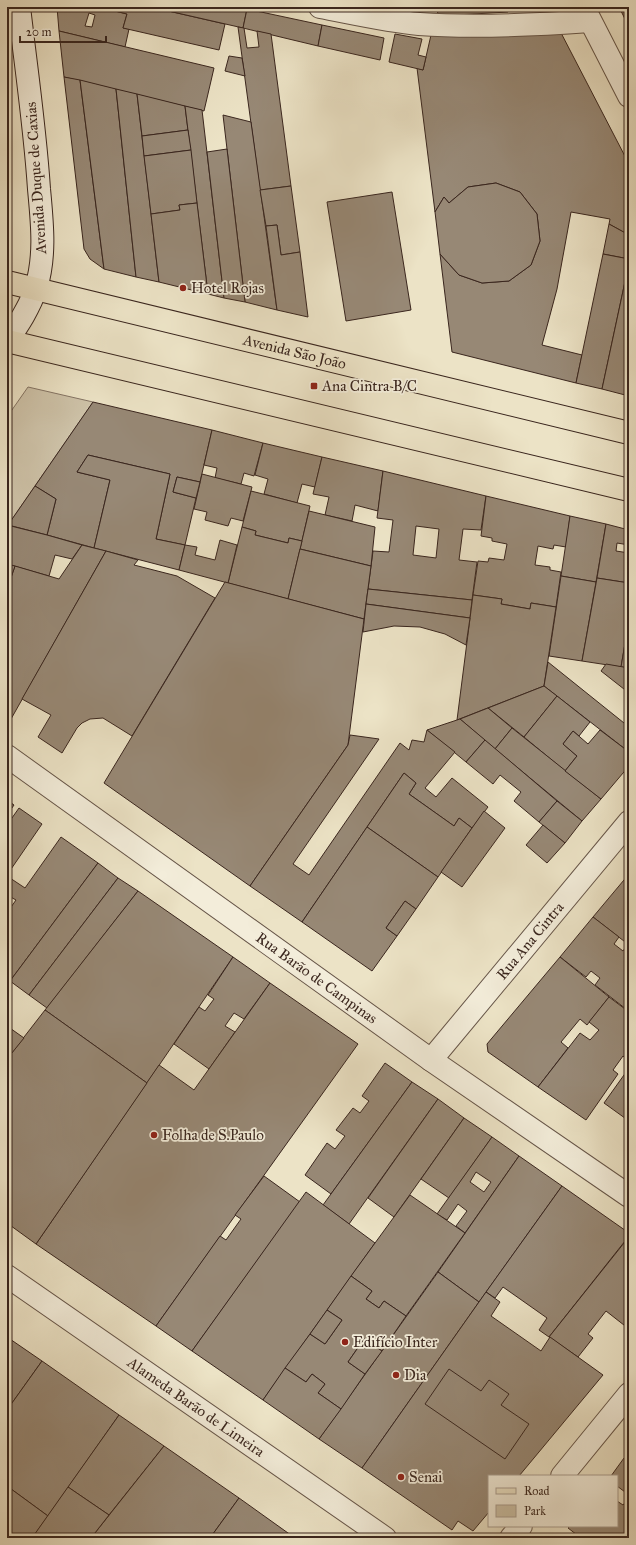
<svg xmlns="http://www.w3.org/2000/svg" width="636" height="1545" font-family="'IM FELL Great Primer',serif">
	<rect width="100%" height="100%" fill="#ece3c6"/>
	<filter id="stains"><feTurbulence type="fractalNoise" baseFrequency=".005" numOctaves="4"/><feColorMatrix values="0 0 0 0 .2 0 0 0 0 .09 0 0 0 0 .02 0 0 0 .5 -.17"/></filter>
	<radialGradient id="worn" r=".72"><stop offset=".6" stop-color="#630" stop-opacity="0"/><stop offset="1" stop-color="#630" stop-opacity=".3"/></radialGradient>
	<!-- green -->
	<polygon fill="#cec3a9" stroke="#847464" points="28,387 93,402 8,525 7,525 7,417"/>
	<!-- building -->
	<g fill="#978875" stroke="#3a261e" fill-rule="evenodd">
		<path d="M57,7H108L107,9L127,14L123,28L129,29L125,47L59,31ZM89,13L95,15L92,27L85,26Z"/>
		<polygon points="108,7 151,7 225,24 219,50 123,28 127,14 107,9"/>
		<polygon points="151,7 237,7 247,9 243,28"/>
		<polygon points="437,7 507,7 508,12 438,16"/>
		<polygon points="619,7 629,7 629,27"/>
		<polygon points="247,9 322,25 318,46 243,28"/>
		<polygon points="322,25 384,38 380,60 318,46"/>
		<polygon points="238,27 244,28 247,48 259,47 257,31 271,34 291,186 260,190"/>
		<polygon points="559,29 629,164 629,235 609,224 610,219 571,212 557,289 542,345 582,355 576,383 452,352 440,254 459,275 482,283 509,281 531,265 540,241 537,214 520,192 496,183 468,187 449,203 444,197 435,212 417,68 423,70 431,35"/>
		<polygon points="59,31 214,68 204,111 64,77"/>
		<polygon points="395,34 422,39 418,55 426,57 423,70 389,62"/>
		<polygon points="229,56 242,58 245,76 225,71"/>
		<polygon points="64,77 80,80 104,269 90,259 84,249"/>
		<polygon points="80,80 116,89 136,277 104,269"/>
		<polygon points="116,89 137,94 159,282 136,277"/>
		<polygon points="137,94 185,106 188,130 142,136"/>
		<polygon points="185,106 202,110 224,298 208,294"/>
		<polygon points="223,115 251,122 277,310 245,302"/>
		<polygon points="188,130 191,150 144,156 142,136"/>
		<polygon points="227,149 245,302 224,298 207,152"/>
		<polygon points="191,150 197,203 179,205 180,210 151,214 144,156"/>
		<polygon points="496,183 520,192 537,214 540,241 531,265 509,281 482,283 459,275 440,254 435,212 444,197 449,203 468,187"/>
		<polygon points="291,186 300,252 281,255 277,225 266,226 260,190"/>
		<polygon points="392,192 411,310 346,321 327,202"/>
		<polygon points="197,203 208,294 159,282 151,214 180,210 179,205"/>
		<polygon points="609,224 629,235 629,259 603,254"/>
		<polygon points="277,225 281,255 300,252 308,317 277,310 266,226"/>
		<polygon points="603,254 629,259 629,263 602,389 576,383"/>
		<polygon points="629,263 629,396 602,389"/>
		<polygon points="93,402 212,430 200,482 177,477 173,492 196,498 185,545 156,539 170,474 88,455 77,472 110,480 94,548 47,535 56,499 35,486"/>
		<polygon points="212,430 263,443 254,476 244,473 241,484 215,478 217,468 204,465"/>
		<polygon points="263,443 322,457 315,487 302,484 297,503 264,494 268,479 255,475"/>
		<polygon points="88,455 170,474 156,539 185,545 179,570 94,548 110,480 77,472"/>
		<polygon points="322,457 383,471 378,511 355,505 352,521 325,515 329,497 313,494"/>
		<path d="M383,471L486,496L481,530L463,529L459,560L477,562L472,600L368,589L373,551L389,552L393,520L377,518ZM416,526L439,529L436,558L413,555Z"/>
		<polygon points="202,474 252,487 243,521 231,518 228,526 205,520 207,512 194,509"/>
		<polygon points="177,477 200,482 196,498 173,492"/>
		<polygon points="35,486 56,499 47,535 8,525"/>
		<polygon points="251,491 310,506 302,541 289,538 288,543 255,535 256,531 242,527"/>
		<polygon points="486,496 570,516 566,547 554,545 553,549 538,546 535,565 550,567 550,570 561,572 556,607 531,603 530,609 501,604 502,599 473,595 478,561 488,562 489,558 504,560 507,544 492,541 492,538 481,536"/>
		<polygon points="309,511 375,527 371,566 300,549"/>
		<polygon points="570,516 606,524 596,582 561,576"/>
		<polygon points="606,524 629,530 629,545 617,543 616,551 629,553 629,583 597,578"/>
		<polygon points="7,525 47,535 82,545 72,559 55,555 49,576 7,564"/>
		<polygon points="242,527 256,531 255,535 288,543 289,538 302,541 288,599 228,583"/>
		<polygon points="220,540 237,545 228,583 179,570 185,545 197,547 195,555 215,560"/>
		<polygon points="82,545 106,551 11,719 7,716 7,589 15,566 59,579"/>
		<polygon points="300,549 371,566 364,619 288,599"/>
		<polygon points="106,551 138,560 134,565 177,576 215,598 132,736 103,718 90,719 82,723 77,728 62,753 38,737 51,715 22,699"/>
		<polygon points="7,564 15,566 7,589"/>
		<polygon points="561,576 596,582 582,661 549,656"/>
		<polygon points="597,578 629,583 629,620 621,667 582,661"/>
		<polygon points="225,582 364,619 348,745 250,886 104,783"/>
		<polygon points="368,589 472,600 470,618 366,604"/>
		<polygon points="473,595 502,599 501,604 530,609 531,603 556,607 544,686 457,720"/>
		<polygon points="366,604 470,618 466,645 445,634 420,627 394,626 363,632"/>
		<polygon points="629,620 629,668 621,667"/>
		<polygon points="548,662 629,727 629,752 544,686"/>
		<polygon points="606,664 629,668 629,693 601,671"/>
		<polygon points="544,686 557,696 524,737 488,708"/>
		<polygon points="557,696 590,722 579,736 573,731 563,744 577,756 565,771 524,737"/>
		<polygon points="488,708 512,728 495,749 460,719"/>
		<polygon points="460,719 485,740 466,762 427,730"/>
		<polygon points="512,728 601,799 582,821 495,749"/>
		<polygon points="427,730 455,752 425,788 436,797 452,778 488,807 472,828 459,818 454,826 409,794 416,783 404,773 302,922 250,886 348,745 350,735 379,739 293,864 309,875 400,743 409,750 412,740 424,742"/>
		<polygon points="600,730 629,752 629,766 601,799 565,771 577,756 563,744 573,731 588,744"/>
		<polygon points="485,740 557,801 539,822 514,801 521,792 500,775 493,784 466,762"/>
		<polygon points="404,773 416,783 409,794 454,826 459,818 472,828 438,877 367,827"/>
		<polygon points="7,800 14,805 7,815"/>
		<polygon points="557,801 582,821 565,843 539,822"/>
		<polygon points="19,808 42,824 7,875 7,825"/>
		<polygon points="484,811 505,828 462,887 441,872"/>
		<polygon points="543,825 565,843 547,863 526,845"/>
		<polygon points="367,827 438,877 416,909 405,901 386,928 397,936 372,971 302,922"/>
		<polygon points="61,837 98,863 10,981 7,979 7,909 9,910 16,900 7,895 7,882 10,878 25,888"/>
		<polygon points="98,863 118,878 29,995 10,981"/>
		<polygon points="629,874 629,945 593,917"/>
		<polygon points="118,878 138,891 47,1008 29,995"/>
		<polygon points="138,891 233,957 147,1083 45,1010"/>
		<polygon points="405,901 416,909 397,936 386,928"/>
		<polygon points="593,917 619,937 614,944 623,951 628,944 629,945 629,1005 626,1009 595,985 600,978 591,971 586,977 560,957"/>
		<polygon points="233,957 270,983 244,1019 234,1013 225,1026 235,1032 209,1069 174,1044 199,1007 205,1011 214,999 208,995"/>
		<polygon points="560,957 609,997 587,1025 580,1019 561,1042 568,1048 538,1087 488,1052 487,1044"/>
		<polygon points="270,983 358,1044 156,1326 36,1244 159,1065 194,1090"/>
		<polygon points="609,997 629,1012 629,1059 628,1060 623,1056 613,1070 618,1074 586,1120 538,1087 580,1033 590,1040 599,1030 589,1022"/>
		<polygon points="45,1010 147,1083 36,1244 7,1223 7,1059"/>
		<polygon points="7,1026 24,1038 7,1059"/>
		<polygon points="385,1063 412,1082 331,1194 305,1175 327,1143 335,1149 345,1136 336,1130 353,1108 360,1113 369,1101 362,1096"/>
		<polygon points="629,1068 629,1121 604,1103"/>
		<polygon points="412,1082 438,1099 349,1224 323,1205"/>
		<polygon points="438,1099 464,1118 394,1217 368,1198"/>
		<polygon points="464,1118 492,1137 449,1198 421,1179"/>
		<path d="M492,1137L519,1156L465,1233L456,1226L467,1211L458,1204L447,1220L437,1214ZM476,1172L491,1182L484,1192L470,1182Z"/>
		<polygon points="519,1156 562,1186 479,1302 438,1272"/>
		<polygon points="264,1176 300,1202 192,1351 156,1326 220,1236 226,1240 241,1219 235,1215"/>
		<polygon points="562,1186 629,1233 629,1236 549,1337 539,1330 547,1318 503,1287 495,1298 486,1292"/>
		<polygon points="306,1192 375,1243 263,1400 192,1351"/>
		<polygon points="410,1195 465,1233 406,1316 384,1301 379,1308 366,1299 372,1291 351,1276"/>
		<polygon points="628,1238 629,1239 629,1329 606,1311 588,1334 593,1338 578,1357 549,1337"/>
		<polygon points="438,1272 479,1302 362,1468 319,1439"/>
		<polygon points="351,1276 372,1291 366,1299 379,1308 384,1301 406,1316 382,1351 364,1339 348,1362 365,1374 341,1409 318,1393 325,1384 312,1374 306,1382 285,1368 310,1334 325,1344 342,1320 327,1310"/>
		<polygon points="486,1292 500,1302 491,1316 541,1351 550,1337 603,1375 519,1476 489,1476 489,1512 473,1531 458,1521 452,1530 362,1468"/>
		<polygon points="327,1310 342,1320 325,1344 310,1334"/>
		<polygon points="7,1337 42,1361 7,1410"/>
		<polygon points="364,1339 382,1351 365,1374 348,1362"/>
		<polygon points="42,1361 119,1415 48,1516 7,1486 7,1410"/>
		<polygon points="285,1368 306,1382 312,1374 325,1384 318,1393 341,1409 319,1439 263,1400"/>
		<polygon points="449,1369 481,1391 489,1380 509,1394 501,1405 529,1424 505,1459 425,1404"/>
		<polygon points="119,1415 164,1446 109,1515 68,1487"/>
		<polygon points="164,1446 239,1498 210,1538 91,1538"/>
		<polygon points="624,1458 629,1462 629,1495 617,1486 617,1476 611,1476"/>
		<polygon points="7,1486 48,1516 32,1538 13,1538 7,1534"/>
		<polygon points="68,1487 109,1515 91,1538 32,1538"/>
		<polygon points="239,1498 295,1538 210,1538"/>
		<polygon points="629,1498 629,1538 581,1538 568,1528 570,1526 617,1526 617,1501 623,1505"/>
	</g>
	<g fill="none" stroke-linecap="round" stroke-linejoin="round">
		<!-- street casing -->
		<g stroke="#665548" stroke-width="24">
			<g id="street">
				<path d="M320,7C352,13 386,21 419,24C476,28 534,25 590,21"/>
				<polyline points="584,8 629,96"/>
				<path id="s1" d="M7,756L431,1060L629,1196"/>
				<path id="s2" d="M431,1060L629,822"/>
				<path id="s3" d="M7,1276L385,1538"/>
				<polyline points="562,1476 629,1394"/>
				<polyline points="511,1538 521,1526"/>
			</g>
		</g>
		<!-- secondary casing -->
		<g stroke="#3a261e" stroke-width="24">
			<path id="secondary" d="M7,341C18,325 30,307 36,288C46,255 42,222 39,189C35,128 26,67 19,7"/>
		</g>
		<!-- primary casing -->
		<g stroke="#3a261e" stroke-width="24">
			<g id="primary">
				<path id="s4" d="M7,282L629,433"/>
				<polyline points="7,341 629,490"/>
			</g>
		</g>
		<!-- street -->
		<use href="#street" stroke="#f3edda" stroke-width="22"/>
		<!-- secondary -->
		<use href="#secondary" stroke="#f3edda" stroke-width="22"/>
		<!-- primary -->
		<use href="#primary" stroke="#ece3c6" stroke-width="22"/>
	</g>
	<!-- markers -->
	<g fill="#8f2418" stroke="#f3edda" stroke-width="1.5">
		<circle cx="183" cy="288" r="4"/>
		<rect x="310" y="382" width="8" height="8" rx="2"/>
		<circle cx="154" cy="1135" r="4"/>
		<circle cx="345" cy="1342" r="4"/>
		<circle cx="396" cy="1375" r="4"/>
		<circle cx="401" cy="1477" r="4"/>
	</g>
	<g text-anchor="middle" stroke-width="3.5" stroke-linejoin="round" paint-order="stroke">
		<!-- street labels -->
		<g font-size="15" fill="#3a261e" stroke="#f3edda">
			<text transform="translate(36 178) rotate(-94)" y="5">Avenida Duque de Caxias</text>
			<text dy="5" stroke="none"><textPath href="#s4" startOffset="296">Avenida São João</textPath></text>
			<text dy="5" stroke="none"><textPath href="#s2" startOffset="155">Rua Ana Cintra</textPath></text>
			<text dy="5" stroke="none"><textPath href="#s1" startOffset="381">Rua Barão de Campinas</textPath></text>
			<text dy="5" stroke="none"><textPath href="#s3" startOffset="230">Alameda Barão de Limeira</textPath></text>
		</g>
		<!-- poi labels -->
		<g font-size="15" fill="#3a261e" stroke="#f3edda" text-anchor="start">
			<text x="191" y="293">Hotel Rojas</text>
			<text x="322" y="391">Ana Cintra B/C</text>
			<text x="162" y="1140">Folha de S.Paulo</text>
			<text x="353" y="1347">Edifício Inter</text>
			<text x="404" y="1380">Dia</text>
			<text x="409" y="1482">Senai</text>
		</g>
	</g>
	<!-- margin -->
	<rect width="636" height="1545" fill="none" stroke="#ece3c6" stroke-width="24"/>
	<rect x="8" y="8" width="620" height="1529" fill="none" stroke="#3a261e" stroke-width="2"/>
	<rect x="12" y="12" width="612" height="1521" fill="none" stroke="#3a261e"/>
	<!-- legend -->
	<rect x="488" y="1475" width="130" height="52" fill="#f3edda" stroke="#a99d8f"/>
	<rect x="496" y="1488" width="20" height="6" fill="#ece3c6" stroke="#a99d8f"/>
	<text x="524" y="1495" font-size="12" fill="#3a261e">Road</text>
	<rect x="496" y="1505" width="20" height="12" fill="#cec3a9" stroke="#a99d8f"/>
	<text x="524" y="1515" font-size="12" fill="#3a261e">Park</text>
	<!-- scale -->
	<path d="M20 36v6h86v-6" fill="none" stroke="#3a261e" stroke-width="2"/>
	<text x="26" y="36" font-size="12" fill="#3a261e" stroke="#f3edda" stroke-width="3" paint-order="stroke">20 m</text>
	<rect width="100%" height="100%" filter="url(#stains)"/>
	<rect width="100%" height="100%" fill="url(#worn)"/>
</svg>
